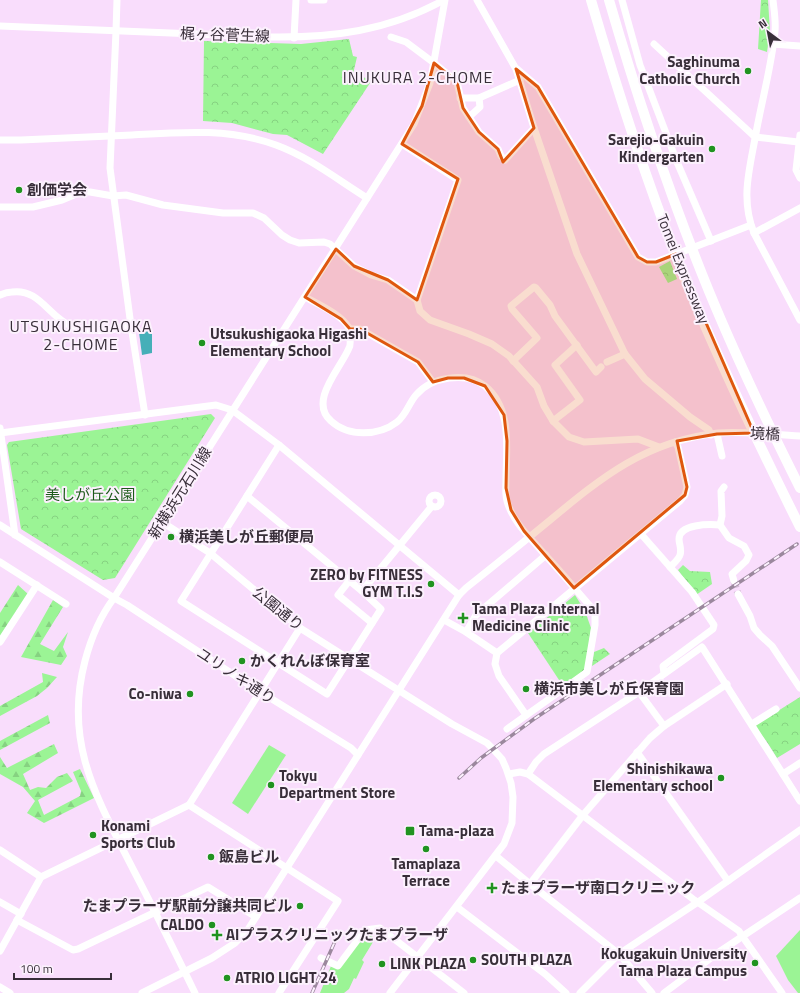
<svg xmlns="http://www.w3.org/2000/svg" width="800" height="993" font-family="'Titillium Web','Noto Sans JP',sans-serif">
	<defs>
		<pattern id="forest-firs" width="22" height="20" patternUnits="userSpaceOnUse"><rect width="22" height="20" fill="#9bf495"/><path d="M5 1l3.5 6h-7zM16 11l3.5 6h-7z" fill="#86d281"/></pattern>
		<pattern id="park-crowns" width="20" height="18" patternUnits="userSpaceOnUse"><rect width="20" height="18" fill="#9bf495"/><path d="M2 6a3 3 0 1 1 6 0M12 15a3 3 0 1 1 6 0" fill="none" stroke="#86d281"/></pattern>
	</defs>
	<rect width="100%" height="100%" fill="#f9ddfc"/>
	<!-- green -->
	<g fill="#9bf495">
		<polygon points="269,745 286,755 248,814 232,803"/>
		<polygon points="372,930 373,942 362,960 364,962 356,979 354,978 349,989 344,993 320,993 331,966 332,967 365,931"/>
		<polygon points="800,930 800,993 798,993 788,980 776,956"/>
	</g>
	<!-- forest -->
	<g fill="url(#forest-firs)">
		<polygon points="18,585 28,594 0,639 0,613"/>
		<polygon points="53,600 63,607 40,644 54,651 68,632 63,647 67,656 61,665 21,657"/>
		<polygon points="42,673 57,677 47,688 37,696 0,716 0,706 43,682"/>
		<polygon points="48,715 50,723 0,750 0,741"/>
		<polygon points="54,744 58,753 23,774 30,790 38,787 46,788 57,777 67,773 73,781 38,800 44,815 80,796 81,791 73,772 80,769 94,798 44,823 27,813 35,801 23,787 0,774 0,757 7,768"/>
	</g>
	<!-- park -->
	<g fill="url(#park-crowns)">
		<polygon points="761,0 768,0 770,32 767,52 758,49"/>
		<polygon points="349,39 353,56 357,57 353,74 372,80 323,154 287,135 273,134 232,123 203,121 204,41 301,44"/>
		<polygon points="670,261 677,279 668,283 659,267"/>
		<polygon points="211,414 215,418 115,578 103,580 21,529 7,445 9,442"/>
		<polygon points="683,565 690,571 710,572 712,584 696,595 678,570"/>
		<polygon points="575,595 585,611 591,628 586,667 583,671 563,686 528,633"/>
		<polygon points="604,648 610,654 592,666 594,652"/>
		<polygon points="800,697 800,744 777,758 767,742 754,726"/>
	</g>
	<!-- water -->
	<polygon fill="#46afb8" points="152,331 152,353 142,355 139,332"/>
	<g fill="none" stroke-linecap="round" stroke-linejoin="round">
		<!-- minor-tunnel -->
		<polyline stroke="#d2bad5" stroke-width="7" stroke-dasharray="7 3.5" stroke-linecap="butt" points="734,581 738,594"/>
		<!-- minor -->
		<g stroke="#fff" stroke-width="7">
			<polyline points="117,0 116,31 110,168 131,326 145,415"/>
			<polyline points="311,0 324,0"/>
			<polyline points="477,0 516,69 534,128 577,254 625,354 645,379 690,417 709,430 711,435"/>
			<polyline points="622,0 640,65 677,162 711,241"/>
			<path d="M773,0C774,10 776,21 775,31C772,64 762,100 756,133C750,168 740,198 754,233L800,320"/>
			<path d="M0,26L269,37C332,38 388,31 444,0"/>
			<polyline points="391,37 406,42 434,63 457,82 463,108 479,132 498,149 501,156 505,160 534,128"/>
			<polyline points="294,38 296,0"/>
			<polyline points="654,44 755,137 798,142 800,140"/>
			<polyline points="772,44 800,46"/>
			<polyline points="517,69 538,87 638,257 647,262 656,262 751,225"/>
			<polyline points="460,98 479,98 520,80"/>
			<polyline points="469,117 480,107 479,98"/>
			<polyline points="800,135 796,170 800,178"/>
			<path d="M0,140H21C58,138 95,137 132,135C181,132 230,128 276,145C309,157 338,180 367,198"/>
			<polyline points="402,144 458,180 417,300"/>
			<polyline points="0,207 33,207 62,200 81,192 90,192 113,196 126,195 163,205 223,213 253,213 264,218 282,235 290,240 299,243 324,242 330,244 354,266 371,275 388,280 417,300 420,311 430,320 469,334 492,344 509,356 537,387 544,406 553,421 569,437 584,442 638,439 659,447"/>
			<polyline points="754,233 800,208"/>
			<path d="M0,295C4,293 8,292 12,292C39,288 49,317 71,326C91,334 111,330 131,326"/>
			<path d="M305,297C318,304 342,315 349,328C350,330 350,334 350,337C350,340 351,345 349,348C341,368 308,401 331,421C348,437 379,436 397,422C406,415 409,403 416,395C431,377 466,371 485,386C513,409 506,448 506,480C506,486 505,494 507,501C513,523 532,539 547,557C562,573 576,590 591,607L595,615V625L587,672L507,729"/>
			<polyline points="350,329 360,329 418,362 433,382"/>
			<polyline points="513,361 537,338 512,309 511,306 534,287 536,288 550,305 555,316 596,372 601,367"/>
			<polyline points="607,362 625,354"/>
			<polyline points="553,421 580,400 555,365 577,345"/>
			<polyline points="0,428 15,535"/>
			<polyline points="0,433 216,405 232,410 279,445 459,595"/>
			<polyline points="717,434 722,456"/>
			<polyline points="279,445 181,601 327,694 381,609 362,591"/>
			<polyline points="724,487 721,491 722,516 720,525 729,538 744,546 749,555 746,561 732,574 734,581"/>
			<circle cx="435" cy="501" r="6"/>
			<polyline points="247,496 362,591 432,506"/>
			<polyline points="162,522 210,553 300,628 452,724 487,743 492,748 502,759 506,768 511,783 513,797 512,823 504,844 390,993"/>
			<polyline points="0,525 114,598 127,605 254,688 351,748 358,755"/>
			<polyline points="641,534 692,592 714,625 713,629 663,666 664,673"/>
			<polyline points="0,562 66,604"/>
			<path d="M670,567C674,563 679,559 680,555C682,549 679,544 679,539C679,524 709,524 720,525"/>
			<polyline points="349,581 338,595 372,623"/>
			<polyline points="738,594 750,616 754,628 760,635 772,646 800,688"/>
			<polyline points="444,620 466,632 497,653"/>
			<polyline points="466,632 476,615 546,555"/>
			<polyline points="0,642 37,585"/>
			<polyline points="639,692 664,726"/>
			<polyline points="526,715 499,676 495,664 497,653 680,501 685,495 687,487 678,447 675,442"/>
			<polyline points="752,724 776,709"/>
			<polyline points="637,752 728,881"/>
			<polyline points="509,774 520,772 528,774 693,899 739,931 742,936"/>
			<polyline points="528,774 536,762 544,754 639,692 702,647 800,801"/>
			<polyline points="783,774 800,763"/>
			<polyline points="189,805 338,901 279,993"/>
			<polyline points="0,850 41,877"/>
			<polyline points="496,856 530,884 619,954 652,993"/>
			<polyline points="530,884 583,815 650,738 664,726 727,684"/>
			<polyline points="0,902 21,914"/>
			<polyline points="457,907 545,974 566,993"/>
			<polyline points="17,920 73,950 78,949 208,887 256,917"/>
			<polyline points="745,940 782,993"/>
			<polyline points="0,951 41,877 189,805 300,628"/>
			<polyline points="321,958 338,966 365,930 380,928 464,993"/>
			<polyline points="0,987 10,993"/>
			<path d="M142,993L212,958L235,943L247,931L459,595L466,588C494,566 521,544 549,521C602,477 646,441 718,433C745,431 773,435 800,436"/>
			<path d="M195,993C175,952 155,911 134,871C98,800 63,744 85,661C91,638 99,618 114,598L414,124L430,83L445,0"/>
			<polyline points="580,993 619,954 698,902 800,830"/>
			<polyline points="664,993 719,952 800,898"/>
		</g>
		<!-- highway -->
		<g stroke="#fff" stroke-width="10">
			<path d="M591,0C619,96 649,191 687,283C721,366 760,447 800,527"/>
			<path d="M609,0C636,93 666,184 702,274C731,347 765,418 800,488"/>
		</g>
		<!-- rail casing -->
		<g stroke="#9b889d" stroke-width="3.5">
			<g id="rail">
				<polyline points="459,778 481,758 534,719 797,544"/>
				<polyline points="312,993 336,939"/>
			</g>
		</g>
		<!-- rail -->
		<use href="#rail" stroke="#fcf1fd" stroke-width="2" stroke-dasharray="6" stroke-linecap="butt"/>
	</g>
	<!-- marked area -->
	<path fill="#df570e" fill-opacity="0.2" stroke="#df570e" stroke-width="3" stroke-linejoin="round" d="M434,63L457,82L463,108L479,132L498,149L503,162L534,128L516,69L538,87L638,257L647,262H656L676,254L754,433L717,434L677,441L687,487L685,495L574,588L524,531L511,510L506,488L507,441L504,415L485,386L464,378H448L433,382L418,362L360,329H350L341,319L305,297L336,249L354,266L388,280L417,300L458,179L402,144L422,106Z"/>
	<!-- markers -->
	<g fill="#209320" stroke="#fcf1fd" stroke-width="1.5">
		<circle cx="748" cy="71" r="4"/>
		<circle cx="712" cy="149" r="4"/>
		<circle cx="19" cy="190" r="4"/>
		<circle cx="202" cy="343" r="4"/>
		<circle cx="171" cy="537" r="4"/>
		<circle cx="431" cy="584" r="4"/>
		<path d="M461 612h4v4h4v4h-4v4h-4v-4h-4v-4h4z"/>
		<circle cx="242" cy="661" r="4"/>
		<circle cx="526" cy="689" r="4"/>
		<circle cx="190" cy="694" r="4"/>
		<circle cx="721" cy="778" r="4"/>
		<circle cx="271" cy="785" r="4"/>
		<rect x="405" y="826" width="10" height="10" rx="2"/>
		<circle cx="93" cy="835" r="4"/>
		<circle cx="426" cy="849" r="4"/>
		<circle cx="211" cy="857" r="4"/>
		<path d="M490 882h4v4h4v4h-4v4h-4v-4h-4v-4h4z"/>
		<circle cx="300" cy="906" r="4"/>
		<circle cx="212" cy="925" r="4"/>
		<path d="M215 929h4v4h4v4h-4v4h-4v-4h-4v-4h4z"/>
		<circle cx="473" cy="960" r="4"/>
		<circle cx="755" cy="963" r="4"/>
		<circle cx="382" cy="964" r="4"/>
		<circle cx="227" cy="978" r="4"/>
	</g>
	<g text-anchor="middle" stroke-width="4" stroke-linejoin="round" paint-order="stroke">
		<!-- street labels -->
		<g font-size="15" fill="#382e39" stroke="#fcf1fd">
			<text transform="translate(225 35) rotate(2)" y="5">梶ヶ谷菅生線</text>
			<text transform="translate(683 269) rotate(68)" y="5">Tomei Expressway</text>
			<text transform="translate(765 434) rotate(3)" y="5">境橋</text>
			<text transform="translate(180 493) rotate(-58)" y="5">新横浜元石川線</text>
			<text transform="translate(278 609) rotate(39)" y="5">公園通り</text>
			<text transform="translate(236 676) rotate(33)" y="5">ユリノキ通り</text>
		</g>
		<!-- poi labels -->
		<g font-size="15" font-weight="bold" fill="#382e39" stroke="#fcf1fd" text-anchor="start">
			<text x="740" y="67" text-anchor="end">Saghinuma<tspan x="740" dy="17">Catholic Church</tspan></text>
			<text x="704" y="145" text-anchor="end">Sarejio-Gakuin<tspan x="704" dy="17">Kindergarten</tspan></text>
			<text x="27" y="195">創価学会</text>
			<text x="210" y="339">Utsukushigaoka Higashi<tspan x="210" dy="17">Elementary School</tspan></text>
			<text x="179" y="542">横浜美しが丘郵便局</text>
			<text x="423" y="580" text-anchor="end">ZERO by FITNESS<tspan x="423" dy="17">GYM T.I.S</tspan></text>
			<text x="472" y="614">Tama Plaza Internal<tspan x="472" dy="17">Medicine Clinic</tspan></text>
			<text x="250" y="666">かくれんぼ保育室</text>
			<text x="534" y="694">横浜市美しが丘保育園</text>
			<text x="182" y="699" text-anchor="end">Co-niwa</text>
			<text x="713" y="774" text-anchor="end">Shinishikawa<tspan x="713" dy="17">Elementary school</tspan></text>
			<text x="279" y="781">Tokyu<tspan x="279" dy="17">Department Store</tspan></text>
			<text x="101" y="831">Konami<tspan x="101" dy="17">Sports Club</tspan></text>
			<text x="419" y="836">Tama-plaza</text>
			<text x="219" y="862">飯島ビル</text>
			<text x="426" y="869" text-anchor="middle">Tamaplaza<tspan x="426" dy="17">Terrace</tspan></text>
			<text x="501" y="893">たまプラーザ南口クリニック</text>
			<text x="292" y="911" text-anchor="end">たまプラーザ駅前分譲共同ビル</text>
			<text x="204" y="930" text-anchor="end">CALDO</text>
			<text x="226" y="940">AIプラスクリニックたまプラーザ</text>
			<text x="747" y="959" text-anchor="end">Kokugakuin University<tspan x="747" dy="17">Tama Plaza Campus</tspan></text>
			<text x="481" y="965">SOUTH PLAZA</text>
			<text x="390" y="969">LINK PLAZA</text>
			<text x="235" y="983">ATRIO LIGHT 24</text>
		</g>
		<!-- park labels -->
		<g font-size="15" fill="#1c5a1a" stroke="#fcf1fd">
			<text x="90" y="500">美しが丘公園</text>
		</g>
		<!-- neighbourhood labels -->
		<g font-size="16" letter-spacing="1" fill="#382e39" stroke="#fcf1fd">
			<text x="418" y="83">INUKURA 2-CHOME</text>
			<text x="81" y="332">UTSUKUSHIGAOKA<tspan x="81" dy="18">2-CHOME</tspan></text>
		</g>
	</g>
	<!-- north arrow -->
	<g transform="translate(768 32) rotate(328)" stroke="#fcf1fd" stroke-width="3" paint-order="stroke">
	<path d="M0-3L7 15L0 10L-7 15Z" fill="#382e39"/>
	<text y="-6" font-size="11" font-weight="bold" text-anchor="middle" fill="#382e39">N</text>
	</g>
	<!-- scale -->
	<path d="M14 973v6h97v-6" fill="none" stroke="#382e39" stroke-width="2"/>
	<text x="20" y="973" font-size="12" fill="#382e39" stroke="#fcf1fd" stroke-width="3" paint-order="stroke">100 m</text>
</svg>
